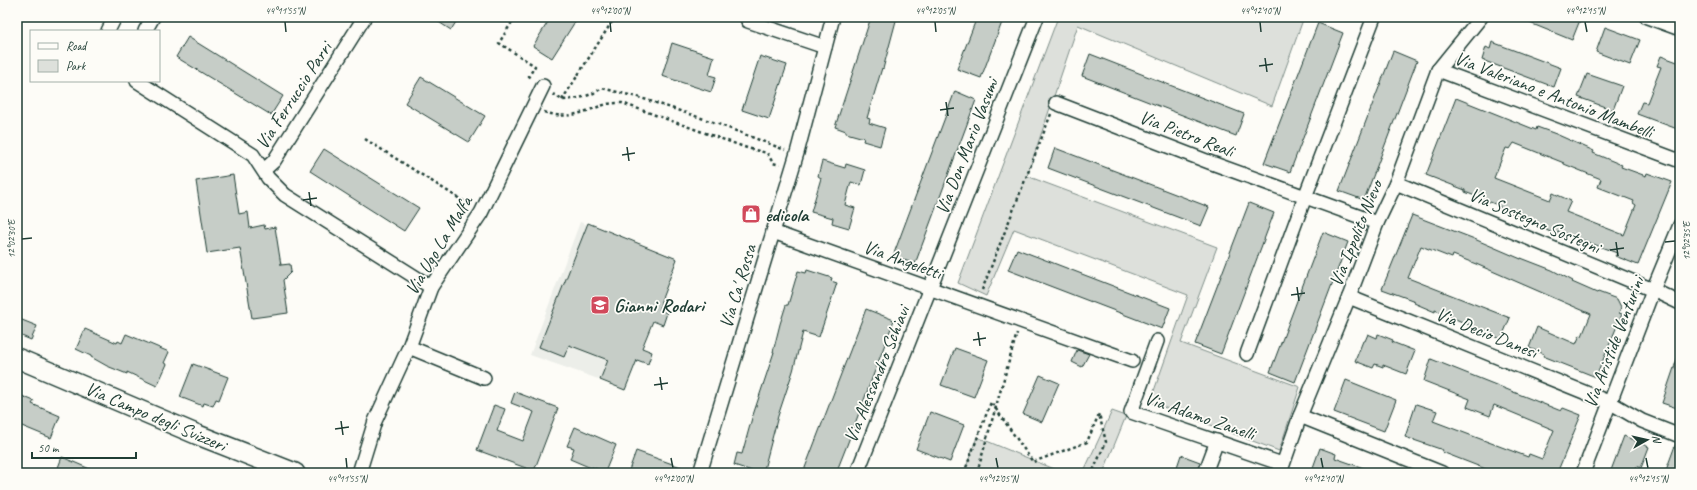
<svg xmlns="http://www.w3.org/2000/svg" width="1697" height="490" font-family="Caveat,sans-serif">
	<rect width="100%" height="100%" fill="#fdfcf7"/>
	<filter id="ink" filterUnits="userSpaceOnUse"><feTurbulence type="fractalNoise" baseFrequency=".025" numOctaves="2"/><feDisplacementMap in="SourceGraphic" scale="8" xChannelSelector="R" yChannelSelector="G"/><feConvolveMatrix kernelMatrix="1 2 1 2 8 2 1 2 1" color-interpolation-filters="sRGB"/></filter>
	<g filter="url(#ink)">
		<!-- built -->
		<polygon fill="#eceee9" points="580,222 671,256 621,387 530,355"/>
		<!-- green -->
		<g fill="#dde0db" stroke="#7e8e88">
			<polygon points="1058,17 1304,17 1272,106 1078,25 1027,176 1217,247 1181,343 1300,387 1279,451 1150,402 1188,295 1014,229 986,296 958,283"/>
			<polygon points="1112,411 1126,416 1103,473 1083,473"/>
			<polygon points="977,437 1064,473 964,473"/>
		</g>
		<!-- building -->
		<g fill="#c6cdc7" stroke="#1f3d34" fill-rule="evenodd">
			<polygon points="431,17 459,17 451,30"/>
			<polygon points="551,17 578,17 552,58 533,46"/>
			<polygon points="871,17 897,17 883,69 882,68 867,118 870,119 869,123 885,128 880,146 863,141 864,138 846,133 846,131 835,127"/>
			<polygon points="977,17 1004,17 981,78 957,69"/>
			<polygon points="1515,17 1572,17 1580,20 1572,40"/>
			<polygon points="1318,23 1343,33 1290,172 1264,163"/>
			<polygon points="1605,27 1640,40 1630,65 1596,52"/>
			<polygon points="188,37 283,96 271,115 176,57"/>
			<polygon points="1492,42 1561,68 1554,87 1482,60 1486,47 1490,49"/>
			<polygon points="672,43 714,57 709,75 716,77 711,92 662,76"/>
			<polygon points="1393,51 1417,61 1364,200 1339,191"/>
			<polygon points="1090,54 1244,114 1236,136 1082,76"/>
			<polygon points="760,56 787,65 769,119 742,110"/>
			<polygon points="1661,56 1680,63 1680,130 1637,114 1642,102 1647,103 1661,67 1657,66"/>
			<polygon points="1587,74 1622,86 1613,110 1578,97"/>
			<polygon points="421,77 485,116 469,142 405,103"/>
			<polygon points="955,91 976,100 915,264 893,256"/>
			<path d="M1456,98L1536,130L1537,127L1556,134L1594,151L1593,153L1622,165L1621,167L1646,176L1647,173L1672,182L1638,265L1615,256L1617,253L1558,231L1557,235L1546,230L1547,228L1499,208L1500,206L1465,192V190L1426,175ZM1514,143L1564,163V164L1601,179L1598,187L1634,201L1633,203L1636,205L1624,235L1566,212L1571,201L1553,193L1550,200L1494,178L1506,148L1510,149Z"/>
			<polygon points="1055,148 1209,207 1201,226 1048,168"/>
			<polygon points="324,149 419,208 404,231 310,171"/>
			<polygon points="822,161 845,168 846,164 865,170 861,185 851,182 845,205 855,208 849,228 832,223 833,218 811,212 821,178 818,176"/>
			<polygon points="233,175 239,214 248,212 250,228 264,225 265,229 275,227 281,265 290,264 291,272 283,280 288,313 252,318 240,248 207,253 196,181"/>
			<polygon points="1249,203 1274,213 1221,354 1195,344"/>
			<polygon points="1412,215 1472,238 1521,259 1521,258 1552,270 1573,281 1572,282 1597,293 1598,292 1617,299 1621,307 1619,313 1622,314 1596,377 1543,356 1544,354 1529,348 1537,327 1576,344 1580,335 1582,336 1591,314 1476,264 1453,255 1452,258 1421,246 1408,278 1510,318 1501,339 1435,310 1435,312 1414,303 1415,301 1382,289"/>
			<polygon points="588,223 677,259 661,301 660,310 667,313 663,325 653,321 642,348 652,352 648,364 637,360 625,390 600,380 608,360 569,345 564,357 539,347"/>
			<polygon points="1323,232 1348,242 1295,382 1270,372"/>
			<polygon points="1017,249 1170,308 1162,329 1008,270"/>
			<polygon points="807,270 832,278 831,281 837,283 819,337 803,332 793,371 778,416 763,473 758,473 734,465 737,453 742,454 752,418 774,352 773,352 780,324 786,305 788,305 798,271 806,273"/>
			<polygon points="866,309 894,320 847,445 836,473 803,473"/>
			<polygon points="17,318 37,326 31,340 17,334"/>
			<polygon points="85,329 117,343 118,341 122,343 126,334 169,352 164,363 167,364 157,386 127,372 127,374 107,366 91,357 91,356 76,349"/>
			<polygon points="1368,334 1377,338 1378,334 1393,340 1392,342 1415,351 1406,374 1383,365 1383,367 1375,364 1373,368 1355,361 1363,341 1365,341"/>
			<polygon points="955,348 988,360 974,397 941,385"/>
			<polygon points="1077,350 1089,354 1082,367 1072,362"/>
			<polygon points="1678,356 1680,357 1680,409 1662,403"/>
			<polygon points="1431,359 1561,411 1563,408 1581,415 1557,473 1496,473 1442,452 1443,450 1405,437 1416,404 1437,411 1433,421 1528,457 1529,454 1542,459 1554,430 1494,405 1490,416 1467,407 1470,399 1424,381"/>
			<polygon points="193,364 228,377 219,400 216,399 213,406 204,403 203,406 180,397"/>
			<polygon points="1040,375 1059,383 1042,422 1023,414"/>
			<polygon points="1346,380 1396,400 1384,431 1334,412"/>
			<polygon points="515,392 558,408 534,471 477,450 494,405 505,409 497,431 523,441 534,412 511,403"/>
			<polygon points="17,394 34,401 32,404 60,416 51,438 17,424"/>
			<polygon points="930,412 964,425 950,462 916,449"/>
			<polygon points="575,427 616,445 605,472 592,467 591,468 570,459 574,448 567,446"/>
			<polygon points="1624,436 1649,447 1641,468 1637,466 1634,473 1610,473"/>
			<polygon points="1676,443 1680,444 1680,473 1665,473"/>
			<polygon points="1320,448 1336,454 1335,458 1372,471 1371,473 1311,473"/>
			<polygon points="636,451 692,471 692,473 628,473"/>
			<polygon points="1181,455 1200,462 1196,473 1175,473"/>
			<polygon points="62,457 99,473 56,473"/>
		</g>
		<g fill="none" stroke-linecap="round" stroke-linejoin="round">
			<!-- street casing -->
			<g stroke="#1f3d34" stroke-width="16">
				<g id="street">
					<polyline points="747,17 748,21 825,47"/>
					<polyline points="1647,17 1680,29"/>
					<polyline points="108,31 115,17"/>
					<polyline points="145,31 153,17"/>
					<polyline points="1438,70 1680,161"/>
					<polyline points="137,81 253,155 268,178 285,195 431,287"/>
					<polyline points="1056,103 1209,162 1377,223"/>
					<polyline points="264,170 274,161 364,18"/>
					<polyline points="1396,183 1653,290 1680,303"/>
					<polyline points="773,232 1132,361"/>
					<polyline points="1349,297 1611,403 1642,421 1680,436"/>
					<polyline points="1157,341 1131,412 1282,464"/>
					<polyline points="409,347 484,378"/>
					<polyline points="1247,354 1305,197 1374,17"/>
					<polyline points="1300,416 1442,473"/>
					<polyline points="359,473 375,421 409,347 431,287 481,213 543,86"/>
					<polyline points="700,473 797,153 833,17"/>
					<polyline points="857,473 1037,17"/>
					<polyline points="1205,473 1217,441"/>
					<polyline points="1280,473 1300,416 1349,297 1377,223 1396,183 1438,70 1481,17"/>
					<polyline points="1583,473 1653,290 1680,225"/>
				</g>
			</g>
			<!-- secondary casing -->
			<g stroke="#1f3d34" stroke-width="22">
				<polyline id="secondary" points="17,358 198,435 295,473"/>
			</g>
			<!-- path -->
			<g stroke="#1f3d34" stroke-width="2.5" stroke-dasharray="3 3" stroke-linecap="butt">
				<polyline points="515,17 499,43 535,66 529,76 533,79"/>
				<path d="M553,94L562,100C577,99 589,97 602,88L641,98L713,122L785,150"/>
				<polyline points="562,100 615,17"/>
				<path d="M544,112C571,121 583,111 607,104C612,103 617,103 622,103L747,148L767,153L773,163L780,165"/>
				<polyline points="365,139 471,206"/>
				<polyline points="982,290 1051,114"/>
				<polyline points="964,473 991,402 1033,462 1087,442 1099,414 1106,442 1092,473"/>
				<polyline points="977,473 1017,333"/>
			</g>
			<!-- street -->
			<use href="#street" stroke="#fdfcf7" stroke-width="13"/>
			<!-- secondary -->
			<use href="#secondary" stroke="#fdfcf7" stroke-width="19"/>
		</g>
	</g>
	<!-- ticks -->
	<path fill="none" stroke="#1f3d34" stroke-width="1.5" d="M285,22L286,32M610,22L611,32M935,22L936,32M1260,22L1261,32M1585,22L1587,32M1265,58L1267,72M1259,66L1273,64M946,102L948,116M940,110L954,108M627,147L629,161M622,155L635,153M309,192L311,206M303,200L317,198M22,239L32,238M1616,242L1618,256M1665,242L1675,241M1610,250L1624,248M1297,287L1299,301M1291,295L1305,293M978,332L980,346M973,340L986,338M660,377L662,390M654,385L668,383M341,421L343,435M335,429L349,427M346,458L347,468M671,458L673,468M996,458L998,468M1321,458L1323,468M1646,458L1648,468"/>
	<!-- icons -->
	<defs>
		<g id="shop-square" transform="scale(1)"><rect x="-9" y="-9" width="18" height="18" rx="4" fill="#d1495b" stroke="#fdfcf7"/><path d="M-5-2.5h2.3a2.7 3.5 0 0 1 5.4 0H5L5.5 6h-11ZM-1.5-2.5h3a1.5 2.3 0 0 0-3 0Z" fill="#fff"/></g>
		<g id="school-square" transform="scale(1)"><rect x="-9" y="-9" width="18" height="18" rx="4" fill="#d1495b" stroke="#fdfcf7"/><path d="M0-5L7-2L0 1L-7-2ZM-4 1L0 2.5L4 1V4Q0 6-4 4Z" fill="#fff"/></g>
	</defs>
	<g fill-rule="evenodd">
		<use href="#shop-square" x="751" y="214"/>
		<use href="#school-square" x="600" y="305"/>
	</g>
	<g text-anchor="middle" stroke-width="3.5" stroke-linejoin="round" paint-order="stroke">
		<!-- street labels -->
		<g font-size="19" fill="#1f3d34" stroke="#fdfcf7">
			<text transform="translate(1554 94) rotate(21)" y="7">Via Valeriano e Antonio Mambelli</text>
			<text transform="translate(293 95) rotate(-57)" y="7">Via Ferruccio Parri</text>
			<text transform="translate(1187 133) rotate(21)" y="7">Via Pietro Reali</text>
			<text transform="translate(966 146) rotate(-69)" y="7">Via Don Mario Vasumi</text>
			<text transform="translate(1535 220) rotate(23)" y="7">Via Sostegno Sostegni</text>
			<text transform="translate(1355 233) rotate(-68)" y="7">Via Ippolito Nievo</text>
			<text transform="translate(438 245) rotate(-59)" y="7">Via Ugo La Malfa</text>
			<text transform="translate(903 259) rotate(20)" y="7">Via Angeletti</text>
			<text transform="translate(737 286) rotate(-73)" y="7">Via Ca' Rossa</text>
			<text transform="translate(1487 332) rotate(22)" y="7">Via Decio Danesi</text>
			<text transform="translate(1613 342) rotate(-69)" y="7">Via Aristide Venturini</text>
			<text transform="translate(876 374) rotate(-68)" y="7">Via Alessandro Schiavi</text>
			<text transform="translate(1200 415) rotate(19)" y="7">Via Adamo Zanelli</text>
			<text transform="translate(156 416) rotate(23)" y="7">Via Campo degli Svizzeri</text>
		</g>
		<!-- poi labels -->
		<g font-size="19" font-weight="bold" fill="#1f3d34" stroke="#fdfcf7" text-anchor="start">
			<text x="765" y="221">edicola</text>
			<text x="614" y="312">Gianni Rodari</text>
		</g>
	</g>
	<!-- margin -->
	<rect width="1697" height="490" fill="none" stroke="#fdfcf7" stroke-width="44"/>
	<!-- legend -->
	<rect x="30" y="30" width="130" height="52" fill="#fdfcf7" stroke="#a4b0a9"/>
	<rect x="38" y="43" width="20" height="6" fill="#fdfcf7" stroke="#a4b0a9"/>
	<text x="66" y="50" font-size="12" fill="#1f3d34">Road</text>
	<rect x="38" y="60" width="20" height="12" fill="#dde0db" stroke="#a4b0a9"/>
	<text x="66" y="70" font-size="12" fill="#1f3d34">Park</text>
	<!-- north arrow -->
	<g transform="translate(1647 440) rotate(82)" stroke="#fdfcf7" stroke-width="3" paint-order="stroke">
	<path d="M0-3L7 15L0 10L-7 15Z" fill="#1f3d34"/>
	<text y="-6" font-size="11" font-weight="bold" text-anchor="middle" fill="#1f3d34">N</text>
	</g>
	<!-- scale -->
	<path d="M32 452v6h104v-6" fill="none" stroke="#1f3d34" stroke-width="2"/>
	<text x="38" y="452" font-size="12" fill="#1f3d34" stroke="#fdfcf7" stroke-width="3" paint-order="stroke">50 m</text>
	<rect x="22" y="22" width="1653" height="446" fill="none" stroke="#1f3d34" stroke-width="1.5"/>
	<g font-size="10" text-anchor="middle" fill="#1f3d34">
		<text x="285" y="14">44°11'55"N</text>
		<text x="610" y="14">44°12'00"N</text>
		<text x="935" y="14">44°12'05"N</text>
		<text x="1260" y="14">44°12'10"N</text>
		<text x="1585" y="14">44°12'15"N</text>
		<text transform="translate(11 239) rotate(-90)" y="4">12°02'30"E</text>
		<text transform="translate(1686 241) rotate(-90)" y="4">12°02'35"E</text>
		<text x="347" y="482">44°11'55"N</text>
		<text x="673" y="482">44°12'00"N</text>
		<text x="998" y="482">44°12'05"N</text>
		<text x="1323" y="482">44°12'10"N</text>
		<text x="1648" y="482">44°12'15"N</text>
	</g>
</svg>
